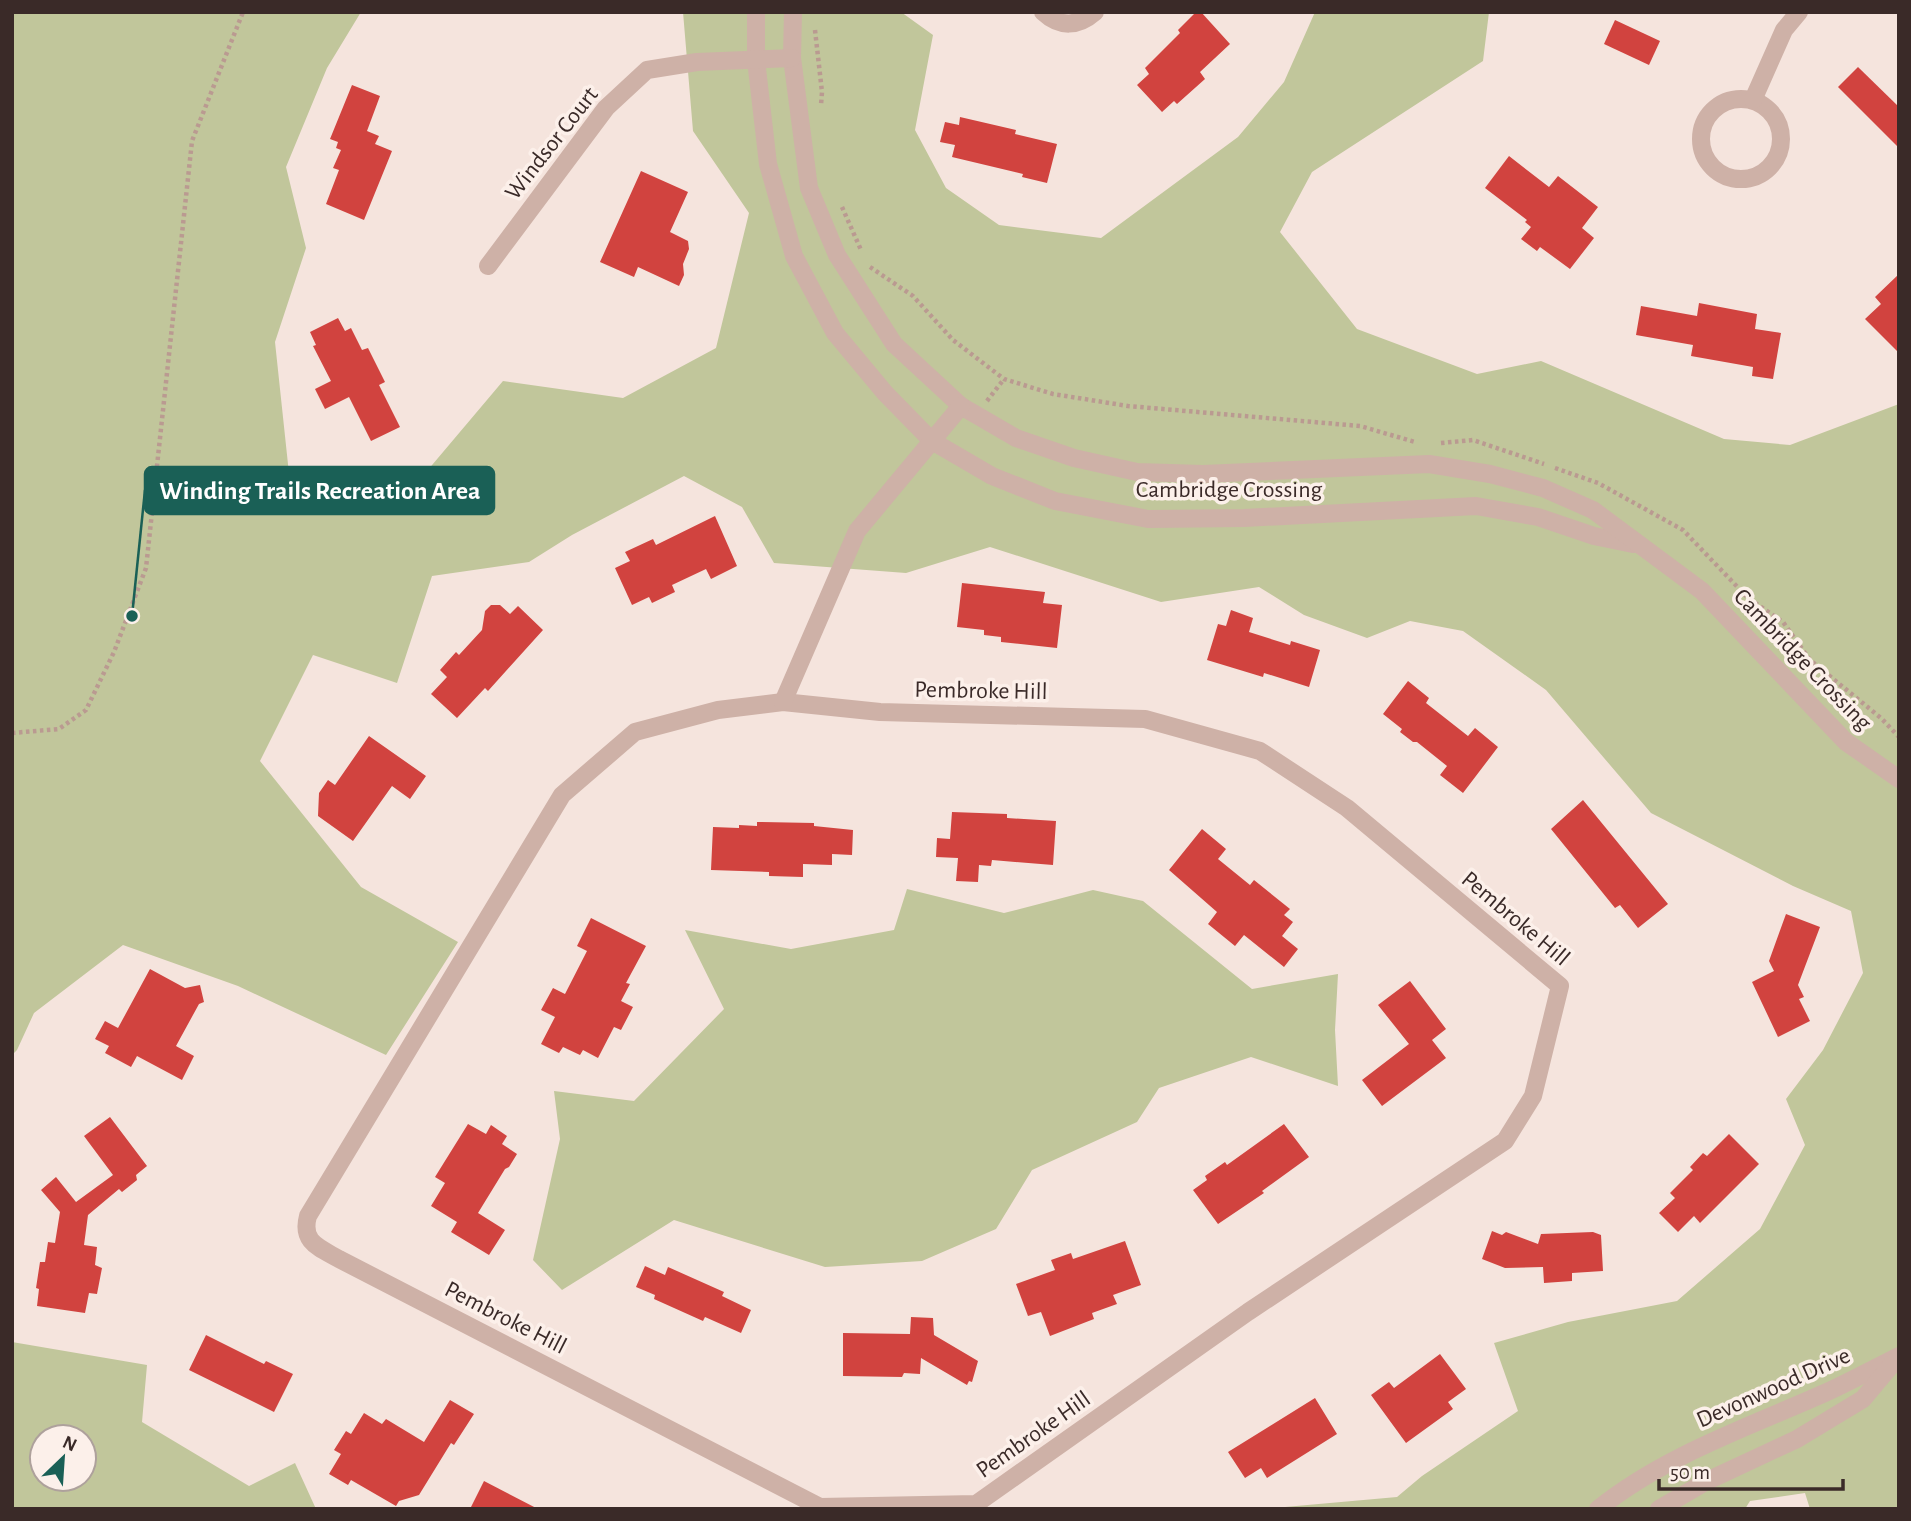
<svg xmlns="http://www.w3.org/2000/svg" width="1911" height="1521" font-family="'Alegreya Sans',sans-serif">
	<rect width="100%" height="100%" fill="#f5e4dd"/>
	<!-- green -->
	<g fill="#c1c69b" fill-rule="evenodd">
		<polygon points="12,12 361,12 327,68 286,167 306,248 275,342 290,483 427,471 503,381 623,398 716,348 749,213 693,131 683,12 901,12 933,35 915,130 946,188 999,225 1101,238 1238,137 1284,82 1315,12 1489,12 1483,61 1312,172 1280,232 1357,329 1477,374 1541,361 1724,439 1790,445 1899,404 1899,1509 1810,1509 1805,1493 1750,1501 1745,1509 1284,1509 1285,1507 1397,1497 1422,1476 1518,1411 1494,1343 1568,1322 1677,1301 1760,1229 1805,1145 1786,1099 1823,1050 1863,973 1851,911 1793,886 1651,813 1546,690 1463,631 1410,621 1367,638 1304,615 1259,587 1161,602 990,547 906,573 774,563 742,507 684,476 572,535 529,562 432,576 397,683 313,655 260,761 361,887 458,942 386,1055 238,986 123,945 34,1013 17,1050 12,1055"/>
		<polygon points="907,889 1004,913 1093,890 1143,901 1252,989 1338,974 1335,1030 1338,1086 1251,1057 1159,1088 1137,1122 1032,1170 996,1229 922,1261 825,1267 674,1220 562,1290 533,1260 560,1139 554,1091 634,1101 724,1009 685,930 791,949 894,930"/>
		<path d="M12,1342L147,1365L142,1422L249,1486L295,1463L316,1509H13ZM84,1437V1479H42V1437Z"/>
	</g>
	<!-- building -->
	<g fill="#d1433f">
		<polygon points="1196,12 1201,12 1230,44 1200,72 1205,79 1177,104 1174,101 1162,112 1137,85 1149,74 1145,68 1180,33 1178,30"/>
		<polygon points="1615,20 1660,41 1649,65 1604,44"/>
		<polygon points="1858,67 1899,107 1899,148 1838,87"/>
		<polygon points="352,85 380,96 367,131 379,136 375,144 392,151 364,220 326,204 339,170 333,168 341,150 336,148 338,142 330,139"/>
		<polygon points="960,117 1016,130 1015,134 1057,144 1047,183 1022,177 1023,174 952,157 955,145 940,142 945,122 959,125"/>
		<polygon points="1509,156 1549,187 1558,176 1598,207 1582,228 1594,238 1570,269 1540,247 1537,251 1521,239 1531,227 1525,222 1527,220 1485,188"/>
		<polygon points="641,171 688,192 670,232 688,241 689,249 683,264 684,275 679,286 638,267 634,277 600,262"/>
		<polygon points="1899,274 1899,353 1865,319 1881,304 1875,297"/>
		<polygon points="1699,303 1757,314 1755,329 1781,333 1773,379 1752,376 1753,367 1691,356 1693,345 1636,335 1641,306 1697,316"/>
		<polygon points="338,318 345,331 351,328 362,350 368,348 385,382 379,385 400,427 371,441 349,397 325,409 315,389 331,381 313,346 316,345 310,332"/>
		<polygon points="715,516 737,566 711,579 706,569 672,585 675,592 652,603 649,597 632,605 615,568 630,561 625,552 653,539 656,545"/>
		<polygon points="962,583 1045,592 1043,603 1062,605 1057,648 1001,642 1001,637 984,635 984,630 957,627"/>
		<polygon points="491,605 500,605 510,614 518,606 543,630 488,691 485,688 457,718 431,694 447,677 440,670 456,652 459,655 482,630 485,611"/>
		<polygon points="1231,610 1253,618 1249,632 1290,645 1291,641 1320,650 1309,687 1264,673 1263,677 1207,660 1218,624 1226,626"/>
		<polygon points="1408,681 1429,698 1426,703 1468,736 1475,728 1498,747 1463,793 1440,775 1447,766 1417,742 1413,742 1400,732 1402,729 1383,714"/>
		<polygon points="369,736 426,776 410,799 392,786 353,841 318,816 319,793 328,780 335,785"/>
		<polygon points="1583,800 1668,904 1638,928 1620,905 1615,908 1551,829"/>
		<polygon points="952,812 1007,814 1007,818 1056,821 1053,865 992,860 991,866 979,865 978,882 956,881 958,858 936,857 937,838 950,839"/>
		<polygon points="757,822 814,823 814,826 853,830 852,855 832,854 832,865 803,864 803,877 769,876 769,872 711,870 713,827 739,828 739,825 757,826"/>
		<polygon points="1202,829 1226,849 1218,859 1250,885 1254,880 1290,909 1284,915 1293,922 1282,936 1298,949 1284,967 1244,935 1235,946 1208,924 1217,912 1169,870"/>
		<polygon points="1786,914 1820,927 1798,985 1804,997 1799,999 1810,1021 1778,1037 1752,982 1774,971 1769,961"/>
		<polygon points="591,918 646,946 626,983 630,984 621,1001 633,1007 621,1030 614,1027 598,1058 583,1050 580,1055 563,1047 559,1053 541,1044 555,1017 541,1010 553,988 565,994 587,951 577,946"/>
		<polygon points="150,969 185,988 200,985 204,1002 199,1004 176,1046 194,1056 182,1080 137,1056 131,1067 105,1053 109,1046 95,1039 105,1021 118,1028"/>
		<polygon points="1410,981 1446,1029 1432,1040 1446,1058 1382,1106 1362,1080 1409,1044 1378,1005"/>
		<polygon points="110,1117 147,1166 136,1175 137,1180 122,1192 119,1189 88,1215 84,1245 97,1247 95,1265 102,1268 97,1294 89,1293 85,1313 37,1306 39,1289 36,1288 40,1262 45,1262 48,1242 55,1243 60,1212 41,1190 56,1177 76,1202 113,1175 84,1136"/>
		<polygon points="468,1124 486,1134 491,1125 507,1136 502,1144 517,1154 509,1167 505,1169 478,1213 505,1230 489,1255 451,1232 457,1222 431,1206 445,1183 435,1177"/>
		<polygon points="1284,1124 1309,1157 1262,1191 1264,1193 1218,1224 1193,1190 1207,1180 1205,1176 1225,1162 1227,1165"/>
		<polygon points="1729,1134 1759,1164 1700,1223 1694,1216 1678,1232 1659,1213 1675,1198 1670,1193 1693,1170 1690,1167 1703,1153 1707,1156"/>
		<polygon points="1492,1231 1502,1235 1506,1232 1538,1244 1541,1234 1593,1232 1601,1235 1603,1271 1572,1273 1572,1281 1544,1283 1543,1267 1505,1268 1482,1259"/>
		<polygon points="1125,1241 1141,1285 1113,1295 1117,1304 1092,1313 1094,1319 1050,1336 1041,1312 1028,1316 1016,1284 1055,1270 1051,1260 1071,1253 1073,1259"/>
		<polygon points="645,1266 665,1275 668,1267 724,1292 722,1296 751,1310 741,1333 705,1317 703,1321 654,1299 655,1295 636,1287"/>
		<polygon points="911,1317 933,1318 934,1335 978,1361 972,1382 969,1381 967,1385 921,1358 920,1374 904,1373 902,1377 843,1376 843,1333 910,1334"/>
		<polygon points="206,1335 264,1364 266,1361 293,1374 274,1412 189,1370"/>
		<polygon points="1440,1354 1466,1389 1448,1402 1453,1409 1406,1443 1371,1395 1389,1382 1394,1388"/>
		<polygon points="1315,1398 1337,1434 1267,1478 1261,1468 1245,1478 1228,1452"/>
		<polygon points="450,1400 474,1414 454,1445 451,1443 419,1495 399,1501 396,1506 351,1480 348,1485 329,1474 341,1454 334,1450 346,1431 351,1434 364,1413 382,1424 386,1419 424,1442"/>
		<polygon points="484,1481 538,1509 470,1509"/>
	</g>
	<g fill="none" stroke-linecap="round" stroke-linejoin="round">
		<!-- path -->
		<g stroke="#ba9a91" stroke-width="4.5" stroke-dasharray="3.5 3.5" stroke-linecap="butt">
			<polyline points="815,30 822,92 821,105"/>
			<polyline points="842,207 861,250"/>
			<polyline points="870,267 913,296 953,340 1004,379 1053,394 1128,406 1360,426 1415,442"/>
			<polyline points="987,401 1004,379"/>
			<polyline points="1441,443 1473,440 1544,464"/>
			<polyline points="1555,468 1598,483 1683,530 1748,598 1783,622 1810,660 1881,718 1899,737"/>
			<polyline points="12,733 59,729 86,710 114,652 146,568 192,141 243,12"/>
		</g>
		<!-- street -->
		<g stroke="#ceb1a7" stroke-width="18">
			<polyline points="756,12 756,60 768,164 794,256 835,333 885,393 932,441 992,476 1055,501 1148,519 1244,518 1476,506 1538,517 1594,536 1633,544"/>
			<polyline points="793,12 792,58 809,188 837,255 894,344 961,406 1016,438 1074,458 1137,472 1203,474 1429,464 1490,474 1543,488 1593,510 1702,591 1846,742 1899,779"/>
			<path d="M1043,12C1060,28 1078,27 1095,12"/>
			<circle cx="1741" cy="139" r="40"/>
			<polyline points="1753,100 1784,30 1799,12"/>
			<polyline points="488,266 606,108 647,70 697,62 792,58"/>
			<path d="M783,702L880,712L1145,719L1260,751L1347,808L1560,986L1533,1096L1505,1141L1248,1312L976,1504L820,1507L339,1259C318,1247 301,1242 308,1216L562,795L635,732L718,710Z"/>
			<polyline points="783,702 857,531 961,406"/>
			<path d="M1598,1509C1665,1455 1749,1427 1827,1392C1851,1381 1875,1368 1899,1356"/>
			<polyline points="1659,1509 1707,1481 1797,1439 1863,1399 1894,1362"/>
		</g>
	</g>
	<g text-anchor="middle" stroke-width="7" stroke-linejoin="round" paint-order="stroke">
		<!-- street labels -->
		<g font-size="24" fill="#3a2a28" stroke="#fcf0ea">
			<text transform="translate(551 143) rotate(-52)" y="8">Windsor Court</text>
			<text x="1229" y="497">Cambridge Crossing</text>
			<text transform="translate(1803 659) rotate(46)" y="8">Cambridge Crossing</text>
			<text transform="translate(981 690) rotate(1)" y="8">Pembroke Hill</text>
			<text transform="translate(1516 918) rotate(40)" y="8">Pembroke Hill</text>
			<text transform="translate(506 1317) rotate(27)" y="8">Pembroke Hill</text>
			<text transform="translate(1773 1387) rotate(-24)" y="8">Devonwood Drive</text>
			<text transform="translate(1033 1434) rotate(-35)" y="8">Pembroke Hill</text>
		</g>
	</g>
	<!-- callouts -->
	<path fill="none" stroke="#1a6056" stroke-width="2.5" d="M132 616L145 490"/>
	<circle fill="#1a6056" stroke="#fcf0ea" stroke-width="2.5" cx="132" cy="616" r="7"/>
	<rect fill="#1a6056" stroke="#1a6056" stroke-width="2.5" x="145" y="467" width="349" height="47" rx="7"/>
	<g font-size="26" text-anchor="middle" font-weight="bold" fill="#fff">
		<text x="320" y="499">Winding Trails Recreation Area</text>
	</g>
	<!-- border -->
	<rect width="1911" height="1521" fill="none" stroke="#3a2a28" stroke-width="28"/>
	<!-- north arrow -->
	<g transform="translate(63 1458) rotate(25)"><circle r="33" fill="#fcf0ea" stroke="#aea19c" stroke-width="2"/>
	<path d="M0-5L12 26L0 18L-12 26Z" fill="#1a6056"/>
	<text y="-10" font-size="19" font-weight="bold" text-anchor="middle" fill="#3a2a28">N</text>
	</g>
	<!-- scale -->
	<path d="M1659 1479v10h184v-10" fill="none" stroke="#3a2a28" stroke-width="3.5"/>
	<text x="1670" y="1479" font-size="21" fill="#3a2a28" stroke="#fcf0ea" stroke-width="5" paint-order="stroke">50 m</text>
</svg>
